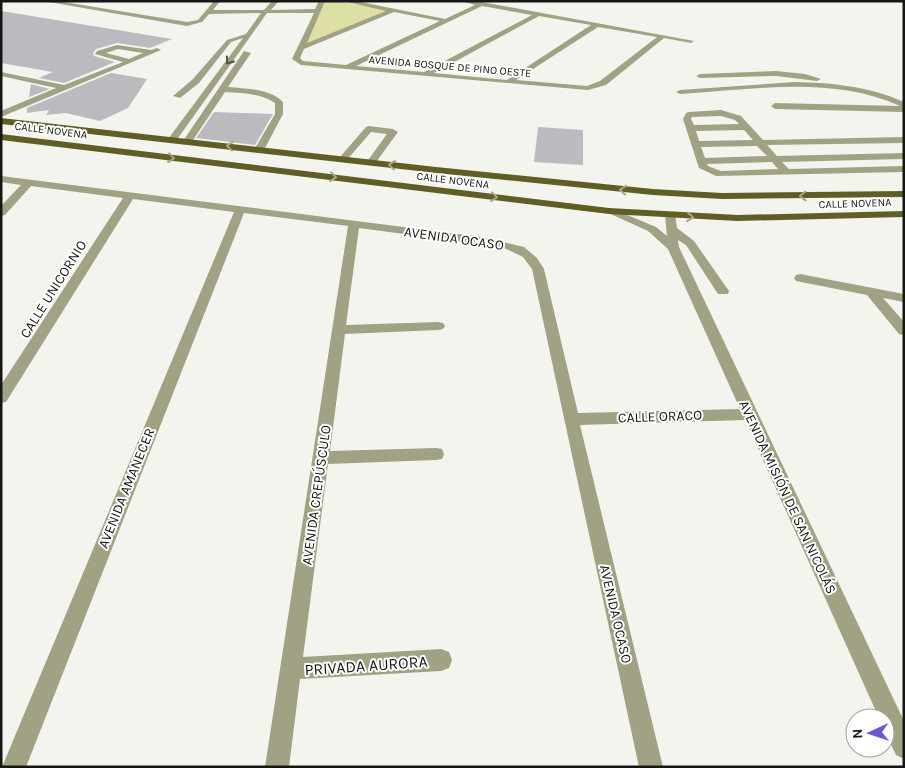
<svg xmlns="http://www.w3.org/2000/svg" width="905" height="768" font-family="Karla,sans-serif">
	<rect width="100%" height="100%" fill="#f4f4ef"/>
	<!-- green -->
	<polygon fill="#dedfa5" points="323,1 339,1 389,10 303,45"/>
	<!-- building -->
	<g fill="#bababf">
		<polygon points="1,11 172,39 150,48 117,43 96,49 93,53 94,56 115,62 64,83 39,78 53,72 1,63"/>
		<polygon points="111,73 147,79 128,108 100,121 66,113 46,115 49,110 27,113 27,108"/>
		<polygon points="31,84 50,89 29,97"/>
		<polygon points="214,112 273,114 255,145 196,138"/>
		<polygon points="538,127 583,130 583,165 534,162"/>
	</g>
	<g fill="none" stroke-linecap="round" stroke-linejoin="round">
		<!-- minor -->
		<g fill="#a1a284" fill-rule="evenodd">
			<path d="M43,1H58L187,22L198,20L214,1H220L213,10H264L272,1H279L271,10L315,9L319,1H325L307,43L386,11L343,1H356L445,19L475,5L461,1H476L694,41L691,43L664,38L606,85L588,90L301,65L292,59L314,13H267L176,141L173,142L168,139L243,38L231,42L199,83L180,98L173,96L193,79L227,40L246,34L261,13L209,14L202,22L187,26ZM482,6L532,15L424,72L356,66ZM394,12L440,21L346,65L303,61L300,58L304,49ZM539,16L591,25L507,80L434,73ZM598,27L657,37L600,81L587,86L516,80Z"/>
			<path d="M117,45L151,50L157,48L161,50L1,117V111L56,88L1,76V72L64,85L123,62L95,54L97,51ZM118,49L143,53L129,59L106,53Z"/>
			<path d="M244,51L251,53L228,87C246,89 269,88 283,102V114L264,150L259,153L254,150L275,114V103C260,93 242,93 225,92L191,143H185L183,141Z"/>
			<polygon points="776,71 805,74 821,79 817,81 776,76 700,78 696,76 700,74"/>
			<path d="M795,82C833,83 868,86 904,102V112L775,109L771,106L775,103L900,106C831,75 753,90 680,94L676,92L680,90Z"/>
			<path d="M721,110L741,116L763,140L904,137V143L767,145L777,156L904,153V159L782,162L789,169L904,166V172L716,176L699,168L683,119L686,113L689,112ZM721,116L735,120L739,124L694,125L691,119L692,117ZM744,130L753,140L699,141L696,131ZM757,146L767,156L705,158L701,147ZM772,162L778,169L721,171L708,166L707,164Z"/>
			<polygon points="369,126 393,129 398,132 374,165 368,165 366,163 387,134 371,132 346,161 340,161 340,157 366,127"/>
			<polygon points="1,176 482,237 524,247 537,258 544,269 578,413 740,409 668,249 648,231 604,211 609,208 613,209 656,227 667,236 665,216 667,214 675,214 677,228 694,241 729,291 728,294 718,294 686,245 678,240 679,247 904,721 904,759 896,755 885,732 885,718 879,718 745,420 580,425 663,767 639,767 532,269 523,257 502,247 359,228 346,325 438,322 443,323 445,326 443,329 438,330 345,334 330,451 436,448 442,449 444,454 442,459 436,460 328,464 303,657 441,649 449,652 452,660 449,668 441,671 300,679 289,767 265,767 348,226 244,213 26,767 2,767 234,212 133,199 6,402 1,403 1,385 123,198 31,186 5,215 1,216 1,206 21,185 1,182"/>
			<polygon points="800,274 904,294 904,302 883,298 904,322 904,335 899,334 867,295 796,281 794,278 796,275"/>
		</g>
		<!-- major -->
		<g fill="#5e5e25" fill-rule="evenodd">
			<polygon points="1,118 436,167 653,189 722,193 904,191 904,197 722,199 653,195 436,173 1,124"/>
			<polygon points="1,134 609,208 738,215 904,211 904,217 738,221 609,214 1,140"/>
		</g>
	</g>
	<!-- one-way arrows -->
	<defs><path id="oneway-chevron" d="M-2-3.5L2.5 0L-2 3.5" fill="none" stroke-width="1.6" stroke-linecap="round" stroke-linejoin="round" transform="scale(1.25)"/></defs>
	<use stroke="#555547" href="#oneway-chevron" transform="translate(229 61) rotate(126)"/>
	<g stroke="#a6a687">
		<use href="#oneway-chevron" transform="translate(230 146) rotate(-173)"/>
		<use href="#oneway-chevron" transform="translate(171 158) rotate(7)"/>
		<use href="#oneway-chevron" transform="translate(392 165) rotate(-173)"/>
		<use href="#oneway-chevron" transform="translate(333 177) rotate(7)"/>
		<use href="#oneway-chevron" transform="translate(623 190) rotate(-175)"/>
		<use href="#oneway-chevron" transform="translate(803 196) rotate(179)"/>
		<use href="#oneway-chevron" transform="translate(494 197) rotate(7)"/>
		<use href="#oneway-chevron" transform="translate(690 217) rotate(4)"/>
	</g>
	<g text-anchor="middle" stroke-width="4" stroke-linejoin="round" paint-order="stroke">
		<!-- far-street labels -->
		<g font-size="11" fill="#161615" stroke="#fff">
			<text transform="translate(450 66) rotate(5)" y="4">AVENIDA BOSQUE DE PINO OESTE</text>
			<text transform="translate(51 130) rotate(7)" y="4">CALLE NOVENA</text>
			<text transform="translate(453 180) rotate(7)" y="4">CALLE NOVENA</text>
			<text transform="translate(855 203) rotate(-2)" y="4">CALLE NOVENA</text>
		</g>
		<!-- street labels -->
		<g font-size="14" fill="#161615" stroke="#fff">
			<text transform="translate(454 238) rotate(8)" y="5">AVENIDA OCASO</text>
			<text transform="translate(53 289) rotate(-58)" y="5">CALLE UNICORNIO</text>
			<text transform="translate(660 416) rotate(-2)" y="5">CALLE ORACO</text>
			<text transform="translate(126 488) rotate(-68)" y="5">AVENIDA AMANECER</text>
			<text transform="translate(316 495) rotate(-82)" y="5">AVENIDA CREPÚSCULO</text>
			<text transform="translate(788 497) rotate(65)" y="5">AVENIDA MISIÓN DE SAN NICOLÁS</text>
			<text transform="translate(616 614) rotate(77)" y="5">AVENIDA OCASO</text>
		</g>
		<!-- near-street labels -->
		<g font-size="16" fill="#161615" stroke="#fff">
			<text transform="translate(366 665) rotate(-4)" y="6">PRIVADA AURORA</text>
		</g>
	</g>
	<!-- border -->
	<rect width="905" height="768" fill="none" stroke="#161615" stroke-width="5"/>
	<!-- north arrow -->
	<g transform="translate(870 733) rotate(267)"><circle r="24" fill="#ffffff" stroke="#a2a2a1"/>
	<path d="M0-4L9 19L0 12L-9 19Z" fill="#6c5ad4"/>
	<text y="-8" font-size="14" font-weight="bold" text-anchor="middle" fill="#161615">N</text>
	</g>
</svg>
